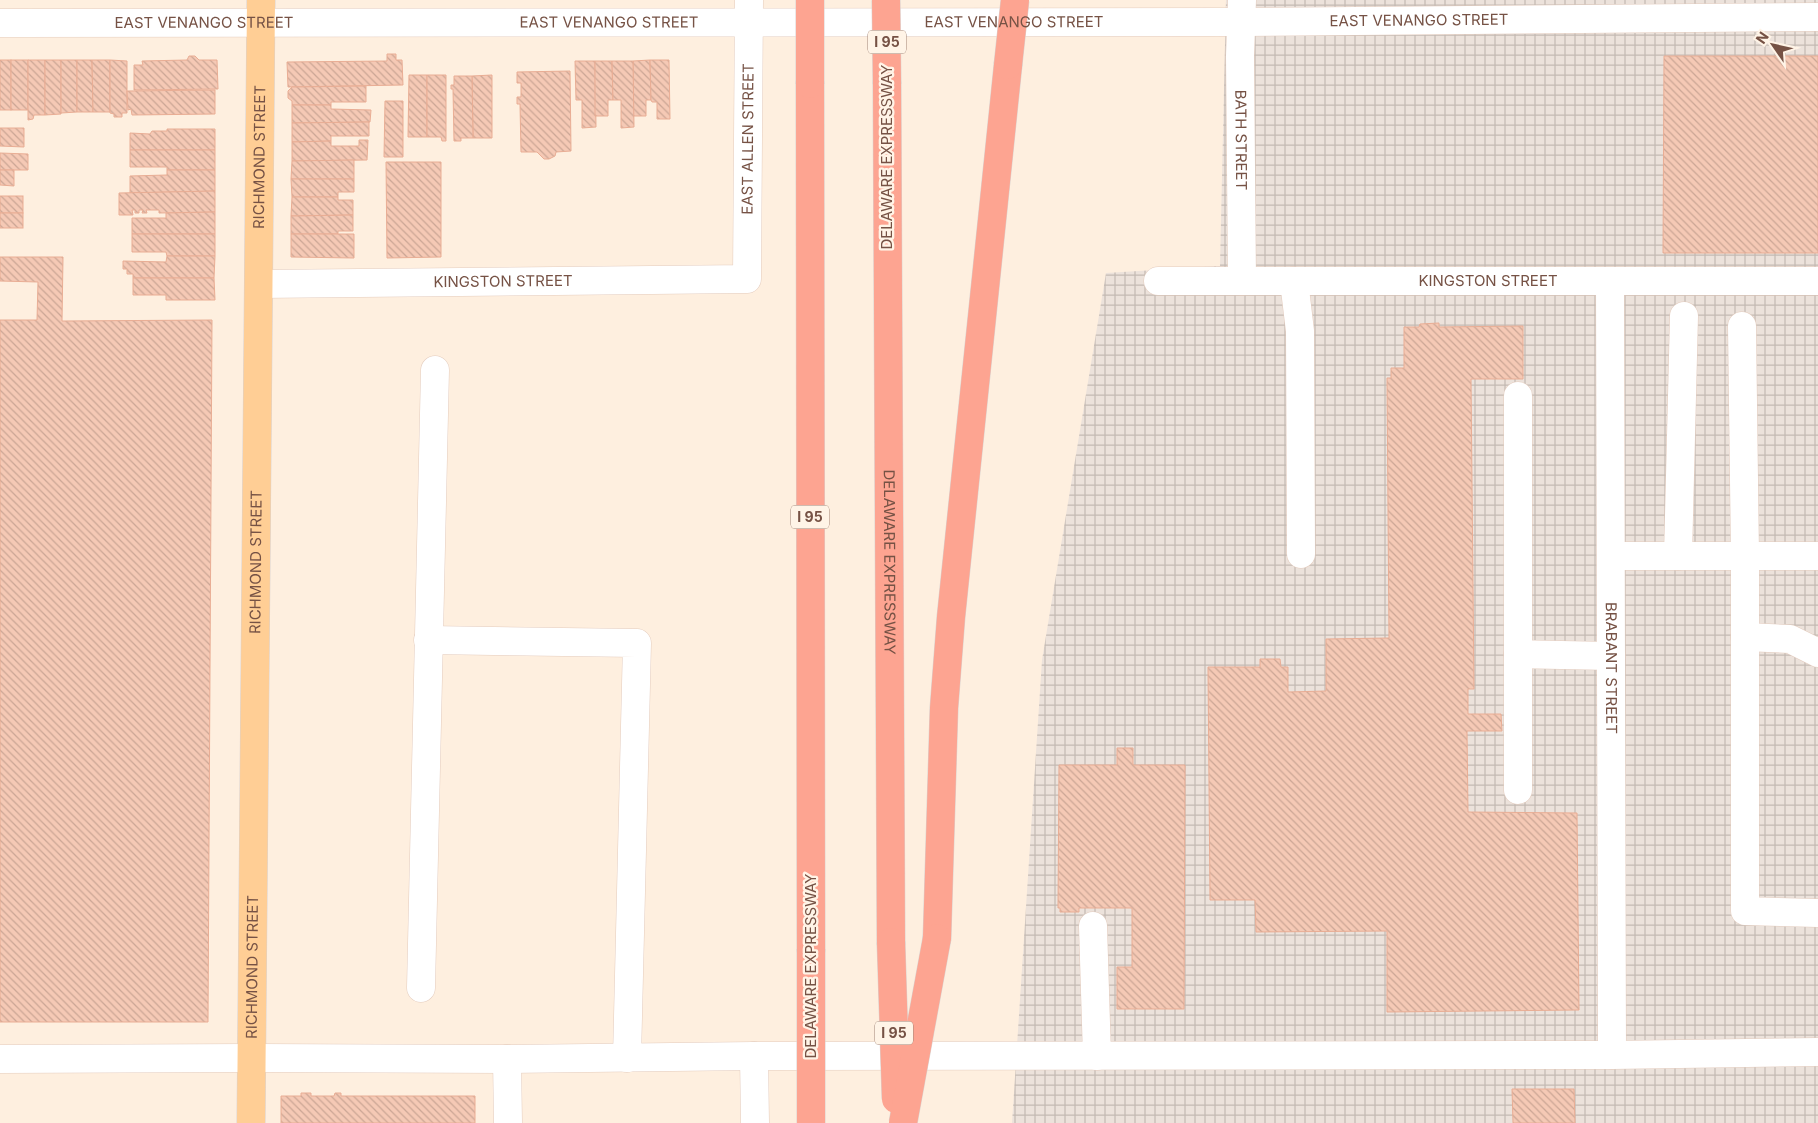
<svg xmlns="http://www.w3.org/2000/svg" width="1818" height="1123" font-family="Inter,sans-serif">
	<defs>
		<pattern id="industrial-grid" width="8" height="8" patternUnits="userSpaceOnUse" patternTransform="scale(1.25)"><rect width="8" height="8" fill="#ece2db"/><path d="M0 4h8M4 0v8" fill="none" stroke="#c4bab3"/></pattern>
		<pattern id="building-back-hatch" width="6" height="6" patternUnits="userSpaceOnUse" patternTransform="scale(1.25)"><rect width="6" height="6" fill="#f5c9b5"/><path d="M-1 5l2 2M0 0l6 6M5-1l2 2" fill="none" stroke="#cba695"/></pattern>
	</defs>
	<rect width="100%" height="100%" fill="#feefdf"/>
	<!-- industrial -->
	<polygon fill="url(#industrial-grid)" points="1226,0 1818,0 1818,1123 1012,1123 1042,660 1106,273 1220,266"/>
	<!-- building -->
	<g fill="url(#building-back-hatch)" stroke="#e9ad94">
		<polygon points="387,54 396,54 396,60 402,60 403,85 288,87 287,62 387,61"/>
		<polygon points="189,56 195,56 199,60 217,60 218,89 134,90 134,65 143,65 142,61 187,60"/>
		<polygon points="1664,56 1818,56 1818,253 1663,253"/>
		<rect x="0" y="60" width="11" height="50"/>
		<rect x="11" y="60" width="17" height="50"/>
		<polygon points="28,60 45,60 45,115 34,115 33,119 28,120"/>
		<polygon points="45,60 61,60 61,114 45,115"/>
		<polygon points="61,60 77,60 77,112 61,113"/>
		<polygon points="77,60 92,60 93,112 77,112"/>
		<polygon points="92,60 110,60 110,112 93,112"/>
		<polygon points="110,60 127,61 127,113 122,113 122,117 114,117 114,114 110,113"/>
		<polygon points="650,60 651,100 646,100 646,116 633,116 633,61"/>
		<polygon points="650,60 669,60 670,119 657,119 657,102 652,102 651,100"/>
		<polygon points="575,61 595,61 596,127 582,128 582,100 576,100"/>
		<polygon points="595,61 612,61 613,100 608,100 608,116 595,116"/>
		<polygon points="612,61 633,61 634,127 621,128 621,100 613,100"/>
		<polygon points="570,71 571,151 556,152 555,156 549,159 544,159 537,152 521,152 520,104 517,104 517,97 521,97 521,83 517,83 517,72"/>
		<polygon points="409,75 427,75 427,137 408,137"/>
		<polygon points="427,75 446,75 446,141 442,141 441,137 427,137"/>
		<polygon points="492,75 492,138 473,138 472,76"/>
		<polygon points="454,76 472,76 473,138 461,138 461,141 454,141 453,89 451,89 451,85 454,85"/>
		<polygon points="366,86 366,102 331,102 331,105 292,105 292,101 288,98 288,91 292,87"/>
		<polygon points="215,90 215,114 132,115 131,109 128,110 127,91"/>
		<polygon points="385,101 403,101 403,157 384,157"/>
		<polygon points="292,105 331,105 331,109 371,110 370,122 292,123"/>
		<polygon points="369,122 369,136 331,136 331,141 292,142 292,123"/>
		<polygon points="0,128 24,128 24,147 0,146"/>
		<polygon points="167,129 215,129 215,150 130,150 130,133 150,134 152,131 167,131"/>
		<polygon points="359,140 368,140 367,160 292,161 292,142 331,141 331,146 359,146"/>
		<polygon points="130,150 215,150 215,170 167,170 167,167 130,167"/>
		<polygon points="0,153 28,154 28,170 0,170"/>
		<polygon points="354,160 354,179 291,179 292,161"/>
		<polygon points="386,162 441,162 441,257 387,258"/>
		<polygon points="0,170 14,170 14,186 0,185"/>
		<polygon points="167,170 215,170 215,191 130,193 130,176 167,175"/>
		<polygon points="291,179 354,179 354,192 338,192 338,197 292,197"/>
		<polygon points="215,191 215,212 159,213 159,210 146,210 147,213 142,213 143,210 139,210 139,213 135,213 135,210 132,210 133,215 119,215 119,193"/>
		<rect x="0" y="196" width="23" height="17"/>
		<polygon points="292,197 338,197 338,200 353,200 353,215 291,216"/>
		<polygon points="215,212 215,234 132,234 132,218 166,218 166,213"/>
		<rect x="0" y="213" width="23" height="15"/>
		<polygon points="353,215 353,231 338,231 338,234 291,234 291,216"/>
		<polygon points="132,234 215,234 215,256 167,256 166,252 132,252"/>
		<polygon points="291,234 354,234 354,258 291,257"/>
		<polygon points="167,256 215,256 214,278 133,278 133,274 127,274 127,269 123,269 123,261 166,262"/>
		<polygon points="0,257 63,257 62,321 212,320 208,1022 0,1022 0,320 37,320 38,282 0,281"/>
		<polygon points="133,278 214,278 215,300 166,300 166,295 133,295"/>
		<polygon points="1439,323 1439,327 1523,326 1523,379 1471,379 1474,689 1468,689 1468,714 1501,714 1502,731 1467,731 1468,812 1577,813 1579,1010 1387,1012 1387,931 1256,932 1255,900 1210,900 1208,667 1260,667 1260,659 1280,659 1281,667 1288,667 1288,692 1326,691 1326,639 1389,638 1387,378 1391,378 1391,368 1404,368 1404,327 1419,327 1420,324"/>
		<polygon points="1117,748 1133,748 1133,765 1185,765 1184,1009 1117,1009 1117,967 1132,967 1132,908 1079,908 1079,912 1060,912 1060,908 1058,908 1059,765 1117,765"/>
		<polygon points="1512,1089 1574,1089 1575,1123 1513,1123"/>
		<polygon points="301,1093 311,1093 311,1096 334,1096 335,1093 341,1093 341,1096 475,1096 475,1123 281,1123 281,1096 301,1096"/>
	</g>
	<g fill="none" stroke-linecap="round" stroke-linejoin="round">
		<!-- minor casing -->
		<g stroke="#e4ccbe" stroke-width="29">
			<g id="minor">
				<path id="s1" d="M1242,0L1240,56L1242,281"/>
				<path id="s2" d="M0,23L1242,22L1818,17"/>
				<path id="s3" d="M1158,281H1818"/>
				<polyline points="1294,281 1300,331 1301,554"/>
				<path id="s4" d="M1610,282L1612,1055"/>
				<path id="s5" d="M259,284L747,279L749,0"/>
				<polyline points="1742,326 1745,556 1745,911 1818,913"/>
				<polyline points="1611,556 1818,556"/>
				<polyline points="1678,556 1684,316"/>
				<polyline points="1745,637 1790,639 1818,653"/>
				<polyline points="428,640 637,643 627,1058"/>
				<polyline points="1518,654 1611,656"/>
				<polyline points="1518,790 1518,396"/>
				<polyline points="1093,926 1097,1056"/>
				<polyline points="421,988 435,370"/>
				<polyline points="754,1056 755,1123"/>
				<polyline points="0,1059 251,1058 507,1059 754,1056 1612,1055 1818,1052"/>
				<polyline points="507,1059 508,1123"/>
			</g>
		</g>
		<!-- major casing -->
		<g stroke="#dbd2cf" stroke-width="29">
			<g id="major">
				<path id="s6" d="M251,1123L261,0"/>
			</g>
		</g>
		<!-- highway casing -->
		<g stroke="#dbd2cf" stroke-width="29">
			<g id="highway">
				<polyline points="810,84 811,949"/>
				<path id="s7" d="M887,84L891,942"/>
				<polyline points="937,938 944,708 951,617 1008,65"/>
			</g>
		</g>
		<!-- minor -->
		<use href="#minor" stroke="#fff" stroke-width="28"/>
		<!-- major -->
		<use href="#major" stroke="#ffce95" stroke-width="28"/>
		<!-- highway -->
		<use href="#highway" stroke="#fda491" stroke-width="28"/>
		<!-- highway-bridge casing -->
		<g stroke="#dbd2cf" stroke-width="29" stroke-linecap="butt">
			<g id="highway-bridge">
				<polyline points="886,0 887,84"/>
				<polyline points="1008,65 1015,0"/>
				<polyline points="810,84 810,0"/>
				<polyline points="891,942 896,1099"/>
				<polyline points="811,949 811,1123"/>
				<polyline points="903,1123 937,938"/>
			</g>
		</g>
		<!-- highway-bridge -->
		<use href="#highway-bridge" stroke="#fda491" stroke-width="28"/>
	</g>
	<g text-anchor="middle" stroke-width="4.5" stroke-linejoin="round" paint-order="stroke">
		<!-- shield labels -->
		<g fill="#fff4e7" stroke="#9f8376" stroke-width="1">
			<rect x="868" y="30.5" width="38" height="23" rx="4"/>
			<rect x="791" y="505.5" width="38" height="23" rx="4"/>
			<rect x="875" y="1021.5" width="38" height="23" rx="4"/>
		</g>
		<g font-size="14" font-weight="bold" fill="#765245">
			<text x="887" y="47">I 95</text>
			<text x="810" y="522">I 95</text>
			<text x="894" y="1038">I 95</text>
		</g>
		<!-- street labels -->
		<g font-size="15" fill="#765245" stroke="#fff4e7">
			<text dy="5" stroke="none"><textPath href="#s2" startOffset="1419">EAST VENANGO STREET</textPath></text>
			<text dy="5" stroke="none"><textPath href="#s2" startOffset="609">EAST VENANGO STREET</textPath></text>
			<text dy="5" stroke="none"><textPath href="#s2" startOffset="1014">EAST VENANGO STREET</textPath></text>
			<text dy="5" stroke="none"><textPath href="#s2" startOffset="204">EAST VENANGO STREET</textPath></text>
			<text dy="5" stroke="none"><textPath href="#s5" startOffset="628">EAST ALLEN STREET</textPath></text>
			<text dy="5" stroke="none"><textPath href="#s1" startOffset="140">BATH STREET</textPath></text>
			<text dy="5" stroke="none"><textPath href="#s6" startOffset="966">RICHMOND STREET</textPath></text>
			<text transform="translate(887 157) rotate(-90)" y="5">DELAWARE EXPRESSWAY</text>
			<text dy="5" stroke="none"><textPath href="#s5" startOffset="244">KINGSTON STREET</textPath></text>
			<text dy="5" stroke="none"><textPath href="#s3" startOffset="330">KINGSTON STREET</textPath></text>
			<text dy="5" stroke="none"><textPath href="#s6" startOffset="561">RICHMOND STREET</textPath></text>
			<text dy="5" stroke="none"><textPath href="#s7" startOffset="478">DELAWARE EXPRESSWAY</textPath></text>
			<text dy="5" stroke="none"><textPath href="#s4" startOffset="386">BRABANT STREET</textPath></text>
			<text dy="5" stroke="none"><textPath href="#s6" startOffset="156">RICHMOND STREET</textPath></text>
			<text transform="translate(811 966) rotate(-90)" y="5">DELAWARE EXPRESSWAY</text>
		</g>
	</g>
	<!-- north arrow -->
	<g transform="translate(1773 45) rotate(304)" stroke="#fff4e7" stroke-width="4" paint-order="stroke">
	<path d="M0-4L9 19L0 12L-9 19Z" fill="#765245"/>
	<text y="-8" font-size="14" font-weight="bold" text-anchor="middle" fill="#765245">N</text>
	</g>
</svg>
